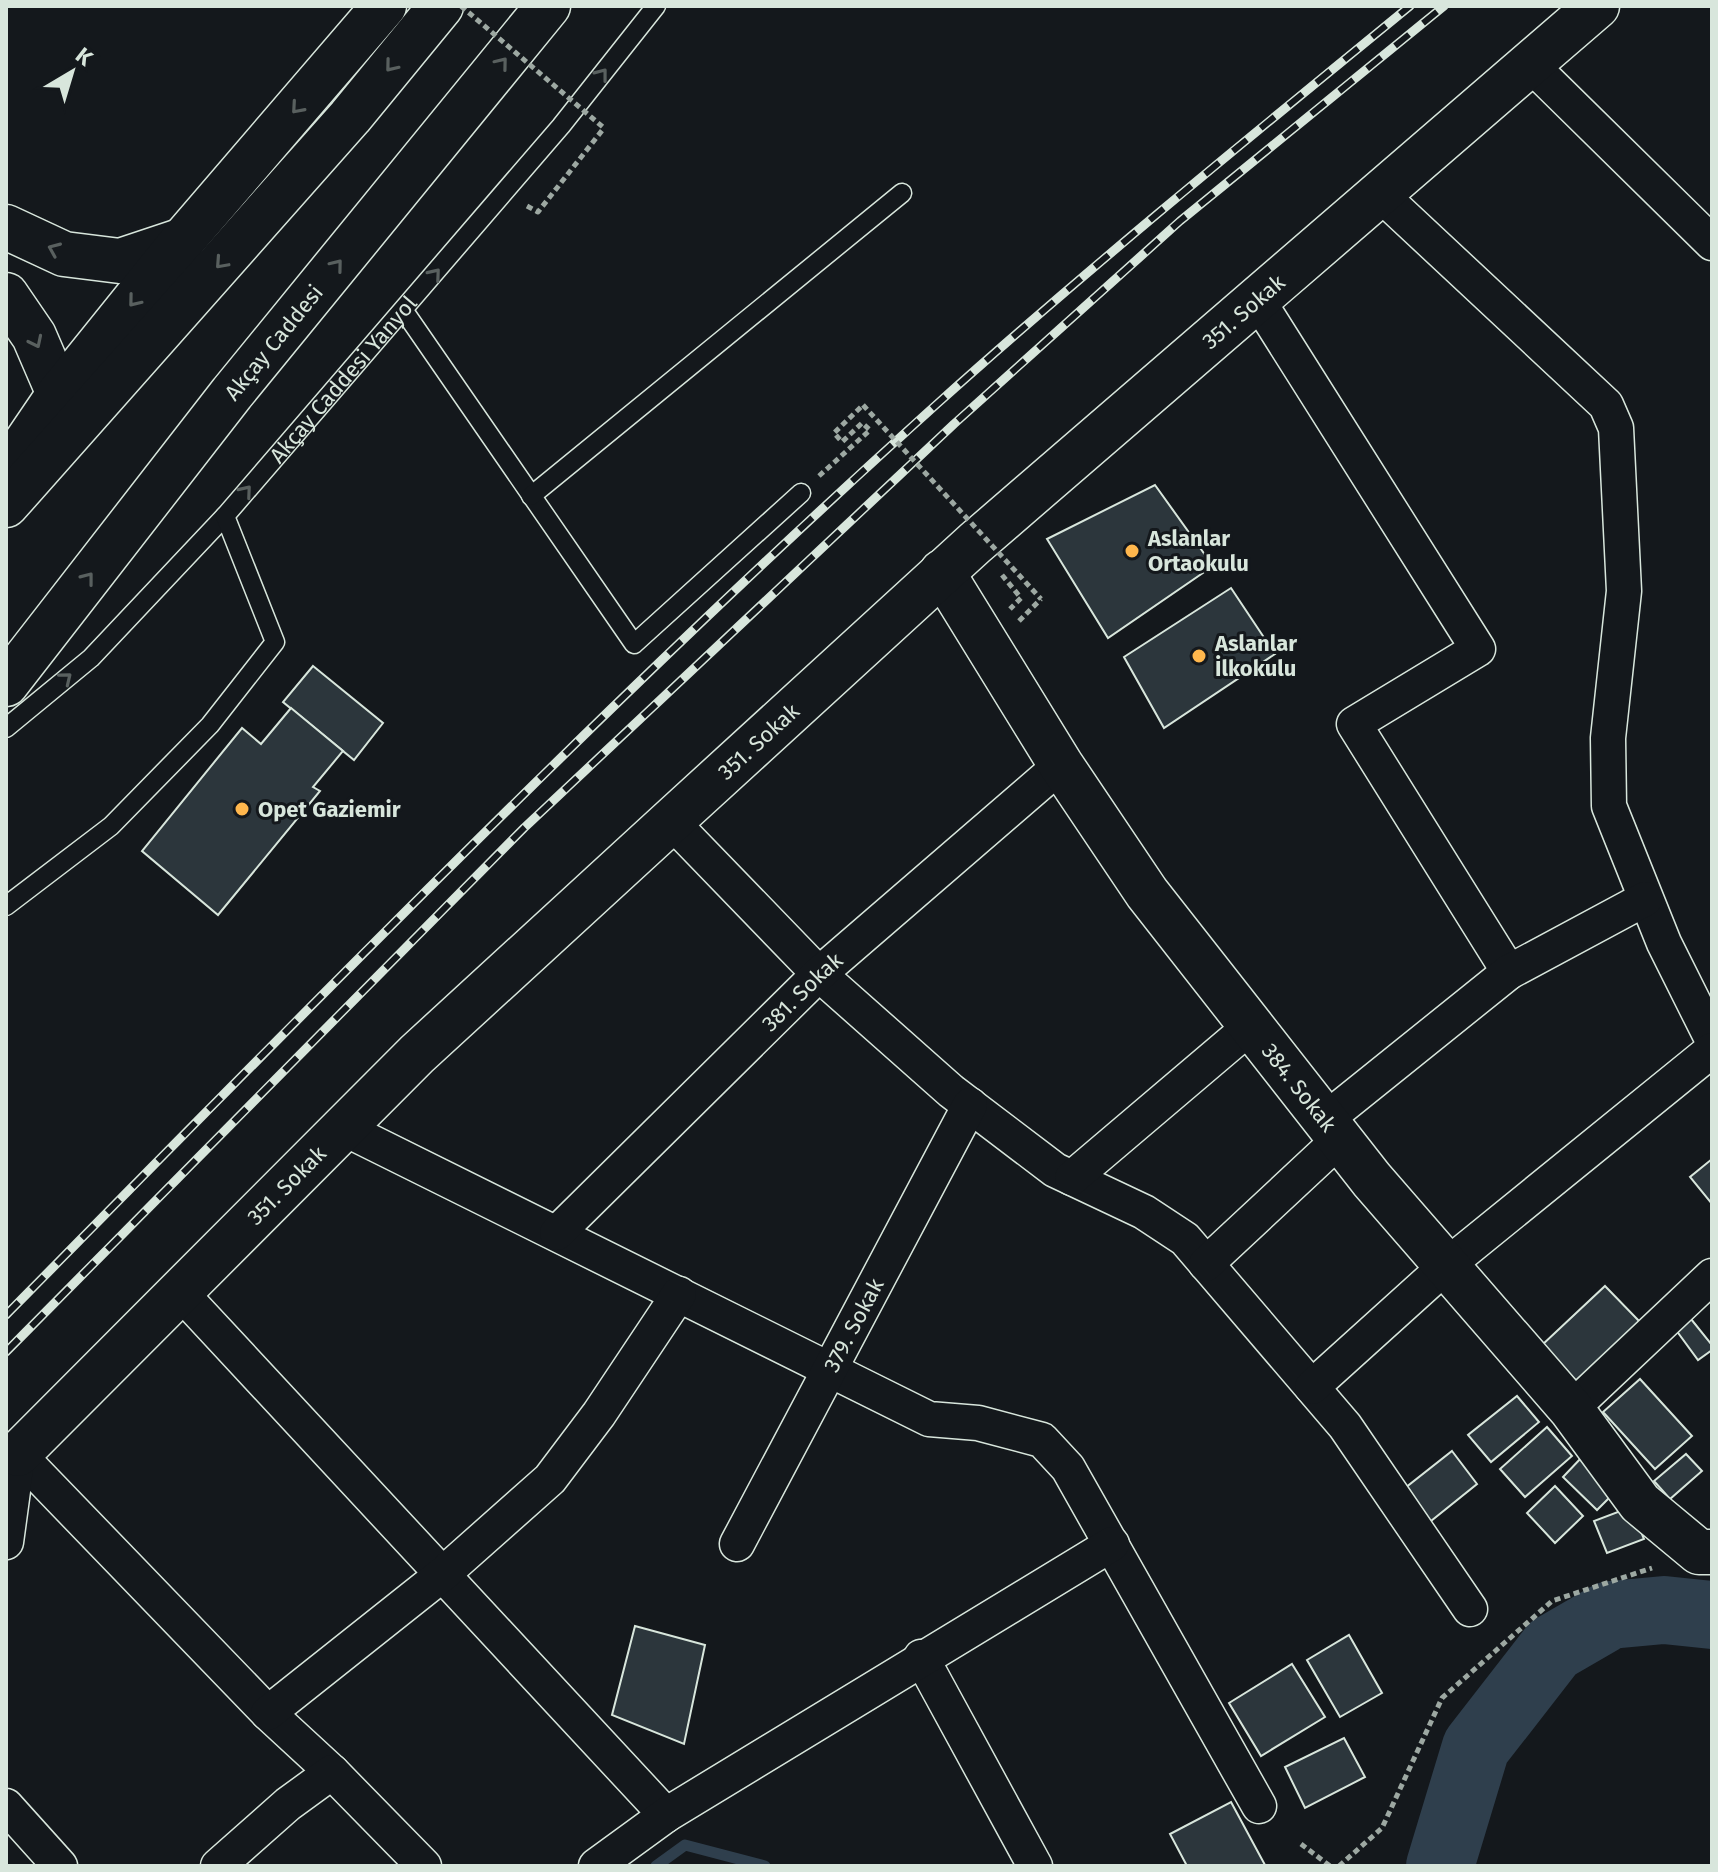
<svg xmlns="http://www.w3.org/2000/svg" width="1718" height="1872" font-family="'Fira Sans',sans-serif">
	<rect width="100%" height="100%" fill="#14181c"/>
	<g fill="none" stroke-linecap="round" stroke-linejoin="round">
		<!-- stream -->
		<g stroke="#2f3f4d" stroke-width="11">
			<polyline points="656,1866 685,1845 765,1866"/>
			<polyline points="1415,1866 1445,1848"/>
		</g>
		<!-- river -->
		<polyline stroke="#2f3f4d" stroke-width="68" points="1440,1866 1476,1747 1553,1648 1610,1615 1664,1610 1712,1615"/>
	</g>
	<!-- building -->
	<g fill="#2c363c" stroke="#d8e6dc" stroke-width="2">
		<polygon points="1155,485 1213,566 1108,638 1047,539"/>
		<polygon points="1231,588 1275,654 1164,728 1124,657"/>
		<polygon points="313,666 383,723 354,760 283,702"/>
		<polygon points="291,708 343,751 313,787 320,791 218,915 142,851 242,728 261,744"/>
		<polygon points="1712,1159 1712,1204 1690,1177"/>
		<polygon points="1605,1286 1640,1322 1577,1382 1542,1345"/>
		<polygon points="1691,1319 1712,1345 1712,1350 1698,1360 1676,1330"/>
		<polygon points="1640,1379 1692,1436 1655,1469 1603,1412"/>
		<polygon points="1517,1396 1539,1422 1491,1462 1468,1435"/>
		<polygon points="1547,1427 1572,1456 1525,1497 1500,1469"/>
		<polygon points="1452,1451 1477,1484 1426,1525 1400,1492"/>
		<polygon points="1686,1454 1702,1471 1670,1499 1654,1481"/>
		<polygon points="1583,1456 1617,1490 1597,1510 1563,1477"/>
		<polygon points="1555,1486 1583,1516 1555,1543 1527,1513"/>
		<polygon points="1631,1507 1644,1539 1607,1553 1594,1521"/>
		<polygon points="635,1626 705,1645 684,1744 612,1715"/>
		<polygon points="1349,1635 1382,1693 1340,1717 1307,1660"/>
		<polygon points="1292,1664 1325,1717 1261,1756 1229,1703"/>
		<polygon points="1344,1738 1365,1777 1305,1808 1285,1767"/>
		<polygon points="1231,1802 1265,1865 1187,1866 1170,1834"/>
	</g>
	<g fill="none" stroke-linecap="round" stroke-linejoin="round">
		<!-- lane casing -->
		<g stroke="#d8e6dc" stroke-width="21">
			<g id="lane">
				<polyline points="404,311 634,644 801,493"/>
				<polyline points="531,496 902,193"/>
				<path id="s1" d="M6,728L91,658L225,516L561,126L656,6"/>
				<polyline points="6,906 111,826 210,725 275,642 225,516"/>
			</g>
		</g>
		<!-- street casing -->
		<g stroke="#d8e6dc" stroke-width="37">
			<g id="street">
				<polyline points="1529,63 1712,243"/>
				<polyline points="1379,193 1606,405 1616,428 1624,591 1608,738 1609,806 1664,943 1712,1039"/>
				<polyline points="1257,299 1478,649 1354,724 1509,972"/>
				<polyline points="671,821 819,974 951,1091 1055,1170 1144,1212 1185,1239 1345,1426 1470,1609"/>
				<polyline points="1325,1120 1509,972 1645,899"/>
				<polyline points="343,1128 929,1419 978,1423 1042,1440 1068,1468 1259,1806"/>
				<polyline points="1072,1178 1251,1026"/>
				<path id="s2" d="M557,1233L819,974L1061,765"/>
				<polyline points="1206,1264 1340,1139"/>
				<polyline points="180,1292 666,1815"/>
				<polyline points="1312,1387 1446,1266 1712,1050"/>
				<polyline points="1571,1409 1712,1276"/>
				<polyline points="18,1454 268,1713 332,1772"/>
				<polyline points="6,1542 18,1454"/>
				<path id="s3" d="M737,1544L970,1105"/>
				<polyline points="921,1657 1035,1866"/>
				<polyline points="268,1713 443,1574 550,1479 599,1414 679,1294"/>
				<polyline points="6,1806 60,1866"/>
				<polyline points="218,1866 288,1804 332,1772 424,1866"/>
				<polyline points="596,1866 666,1815 1112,1544"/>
			</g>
		</g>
		<!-- secondary casing -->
		<g stroke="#d8e6dc" stroke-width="47">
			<g id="secondary">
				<polyline points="6,227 64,254 120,261 183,240"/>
				<polyline points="6,295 34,336 59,394"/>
				<polyline points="6,472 59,394 183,240 384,6"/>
				<path id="s4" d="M942,572L1061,765L1147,893L1372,1180L1571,1409L1640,1503L1699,1552H1712"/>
				<path id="s5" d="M18,1454L417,1054L671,821L975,543L1597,6"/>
			</g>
		</g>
		<!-- highway casing -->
		<g stroke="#d8e6dc" stroke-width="47">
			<g id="highway">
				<polyline points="6,505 350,117 441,6"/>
				<path id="s6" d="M6,684L232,393L548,6"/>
			</g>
		</g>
		<!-- path -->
		<g stroke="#9da8a2" stroke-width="5" stroke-dasharray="6 4" stroke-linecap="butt">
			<polyline points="527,206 538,212 604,128"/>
			<polyline points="819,476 870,430 862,423 842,442 834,433 863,405"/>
			<polyline points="1002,575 1021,598 1010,609"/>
			<polyline points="1019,621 1041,599"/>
			<polyline points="1301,1844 1330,1866"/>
			<polyline points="1339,1866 1382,1828 1442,1698 1552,1601 1652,1568"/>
		</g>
		<!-- lane -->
		<use href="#lane" stroke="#14181c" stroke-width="18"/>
		<!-- street -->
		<use href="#street" stroke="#14181c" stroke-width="34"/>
		<!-- secondary -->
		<use href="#secondary" stroke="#14181c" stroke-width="44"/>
		<!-- highway -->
		<use href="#highway" stroke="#14181c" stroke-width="44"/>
		<!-- rail casing -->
		<g stroke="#d8e6dc" stroke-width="9">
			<g id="rail">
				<path d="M6,1315C311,1006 614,694 937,404C1091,266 1251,136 1410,6"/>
				<polyline points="6,1352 524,828 954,424 1180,221 1444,6"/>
			</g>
		</g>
		<!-- rail -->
		<use href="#rail" stroke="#14181c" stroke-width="6" stroke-dasharray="18" stroke-linecap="butt"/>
		<!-- path-bridge -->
		<g stroke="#9da8a2" stroke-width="5" stroke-dasharray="6 4" stroke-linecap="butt">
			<polyline points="461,6 604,128"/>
			<polyline points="863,405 1041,599"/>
		</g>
	</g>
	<!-- one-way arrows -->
	<defs><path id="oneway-chevron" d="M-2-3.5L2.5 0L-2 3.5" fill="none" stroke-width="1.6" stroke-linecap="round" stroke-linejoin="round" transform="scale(2)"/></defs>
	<g stroke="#59605f">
		<use href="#oneway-chevron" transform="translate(502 63) rotate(-51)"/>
		<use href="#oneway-chevron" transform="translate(391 66) rotate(129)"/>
		<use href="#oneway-chevron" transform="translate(602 74) rotate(-52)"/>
		<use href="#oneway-chevron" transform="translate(297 108) rotate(131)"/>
		<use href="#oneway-chevron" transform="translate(54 249) rotate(-157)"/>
		<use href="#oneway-chevron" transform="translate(221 263) rotate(132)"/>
		<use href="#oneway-chevron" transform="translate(337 265) rotate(-51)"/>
		<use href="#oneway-chevron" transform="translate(435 274) rotate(-50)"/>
		<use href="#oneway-chevron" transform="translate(134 301) rotate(129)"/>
		<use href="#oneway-chevron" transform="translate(36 342) rotate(64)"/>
		<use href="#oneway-chevron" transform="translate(246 491) rotate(-50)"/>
		<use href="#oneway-chevron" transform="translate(88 578) rotate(-52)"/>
		<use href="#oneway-chevron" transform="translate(66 678) rotate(-39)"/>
	</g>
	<!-- markers -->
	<g fill="#ffb74d" stroke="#14181c" stroke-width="3">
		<circle cx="1132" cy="551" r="8"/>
		<circle cx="1199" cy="656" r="8"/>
		<circle cx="242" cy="809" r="8"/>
	</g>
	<g text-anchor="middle" stroke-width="6" stroke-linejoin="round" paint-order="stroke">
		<!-- street labels -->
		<g font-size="22" fill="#d8e6dc" stroke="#14181c">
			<text dy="8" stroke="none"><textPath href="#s5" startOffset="1676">351. Sokak</textPath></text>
			<text dy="8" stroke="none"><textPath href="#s6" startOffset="434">Akçay Caddesi</textPath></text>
			<text dy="8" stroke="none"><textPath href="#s1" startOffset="486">Akçay Caddesi Yanyol</textPath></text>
			<text dy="8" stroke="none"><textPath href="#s5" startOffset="1028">351. Sokak</textPath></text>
			<text dy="8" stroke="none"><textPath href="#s2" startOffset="344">381. Sokak</textPath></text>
			<text dy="8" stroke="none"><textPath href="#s4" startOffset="628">384. Sokak</textPath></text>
			<text dy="8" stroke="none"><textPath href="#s5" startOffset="380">351. Sokak</textPath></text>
			<text dy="8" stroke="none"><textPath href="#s3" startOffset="248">379. Sokak</textPath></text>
		</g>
		<!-- poi labels -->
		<g font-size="22" font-weight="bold" fill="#d8e6dc" stroke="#14181c" text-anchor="start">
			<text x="1148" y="546">Aslanlar<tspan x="1148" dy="25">Ortaokulu</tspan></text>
			<text x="1215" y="651">Aslanlar<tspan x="1215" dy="25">İlkokulu</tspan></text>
			<text x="258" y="817">Opet Gaziemir</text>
		</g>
	</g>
	<!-- border -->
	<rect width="1718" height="1872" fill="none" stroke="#d8e6dc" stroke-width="16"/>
	<!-- north arrow -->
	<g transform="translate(72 72) rotate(38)" stroke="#14181c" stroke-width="6" paint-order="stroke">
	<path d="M0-6L14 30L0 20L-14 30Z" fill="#d8e6dc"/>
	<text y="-12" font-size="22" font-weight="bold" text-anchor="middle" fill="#d8e6dc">K</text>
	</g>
</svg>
